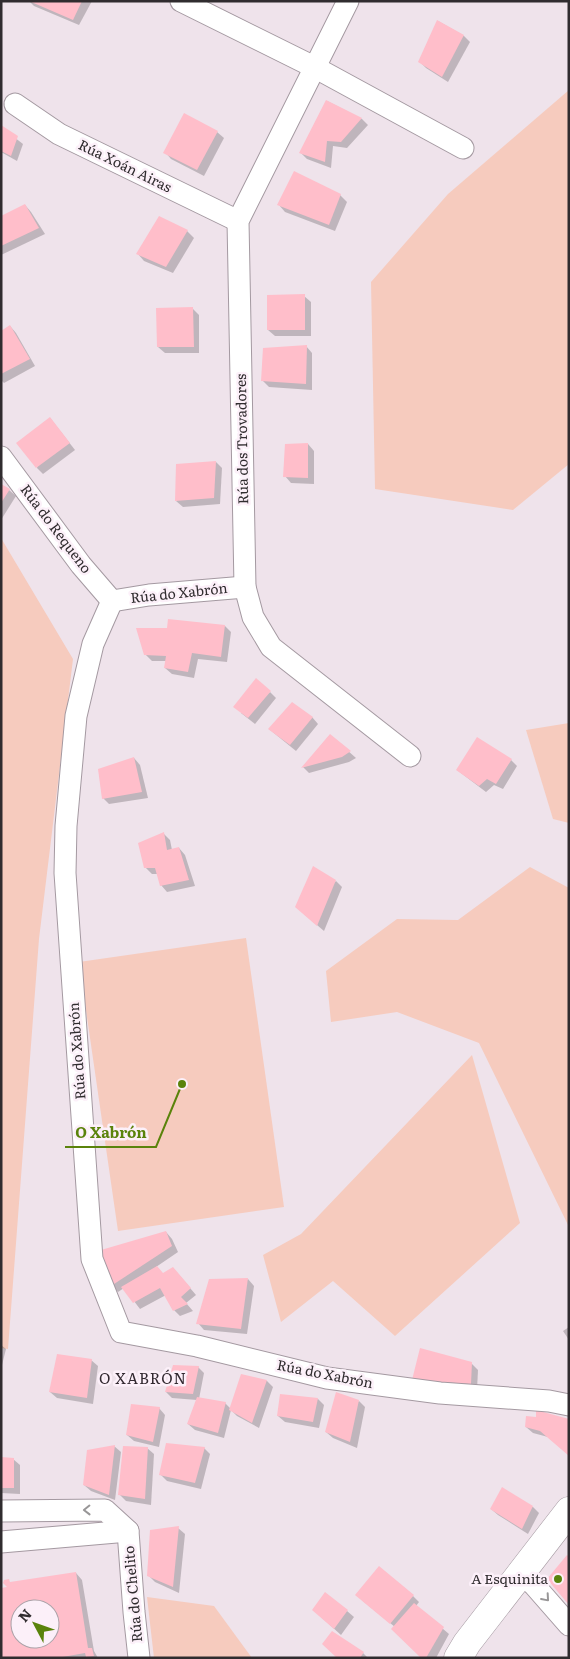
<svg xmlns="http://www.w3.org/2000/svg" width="570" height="1659" font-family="Literata,serif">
	<rect width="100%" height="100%" fill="#efe3eb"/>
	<!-- green -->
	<g fill="#f6cbbe">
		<polygon points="569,90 569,464 513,510 375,489 371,282 448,194"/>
		<polygon points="1,538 73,659 39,939 8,1349 1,1348"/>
		<polygon points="569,723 569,823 553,819 526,730"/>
		<polygon points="530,867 569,888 569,1227 479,1043 397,1012 331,1022 326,971 397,919 458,920"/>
		<polygon points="246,938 284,1207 118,1231 79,962"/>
		<polygon points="472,1055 520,1223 395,1336 333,1281 281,1322 263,1255 301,1234"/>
		<polygon points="147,1597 214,1606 252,1658 154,1658"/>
	</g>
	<!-- shadow -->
	<g fill="#0003" fill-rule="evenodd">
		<polygon points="29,1 92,1 79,25 34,6"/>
		<polygon points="438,21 464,36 470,42 448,82 426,68 420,62"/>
		<polygon points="327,101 362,119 368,125 347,148 333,146 331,168 307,159 301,153"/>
		<polygon points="1,127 23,144 17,161 1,152"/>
		<polygon points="217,132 224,138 204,176 171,159 165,152"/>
		<polygon points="340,195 347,202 335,231 285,212 279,205"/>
		<polygon points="25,205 31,212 45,234 1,255 1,218"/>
		<polygon points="159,218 187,231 194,238 173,273 144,261 138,254"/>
		<polygon points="304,296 311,302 311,336 275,336 268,330"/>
		<polygon points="192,308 199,315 199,353 165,353 158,347"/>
		<polygon points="10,326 16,333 35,366 4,383 1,380 1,333"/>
		<polygon points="306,346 312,353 312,390 269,387 262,380"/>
		<polygon points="50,418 75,450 43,474 37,468"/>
		<polygon points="308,444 314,451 314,484 291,483 285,476"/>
		<polygon points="216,462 222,468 220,504 183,507 176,501"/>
		<polygon points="1,485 9,490 16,496 1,520"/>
		<polygon points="225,626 231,632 227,662 198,659 194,678 172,674 165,668 166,661 152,661 145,654"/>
		<polygon points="270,692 276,698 255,724 241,713"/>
		<polygon points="312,717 318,724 296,751 269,729"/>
		<polygon points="330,735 356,758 349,762 309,773 303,767"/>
		<polygon points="134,758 140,765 148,798 109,804 103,798"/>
		<polygon points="511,760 517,766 503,789 494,785 486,792 457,770"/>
		<polygon points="163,833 170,840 172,850 179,848 185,855 195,886 167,892 161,885 158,874 152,874 145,867"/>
		<polygon points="336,881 342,887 324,931 303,913"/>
		<polygon points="166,1232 172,1239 178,1252 156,1267 163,1274 179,1275 196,1295 186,1303 193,1311 180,1316 174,1310 166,1295 140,1309 124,1288 118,1292 112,1286 103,1251"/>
		<polygon points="248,1279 254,1286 247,1334 204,1330 198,1323"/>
		<polygon points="569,1327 569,1340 563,1331"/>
		<polygon points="1,1345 6,1349 2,1365 1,1365"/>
		<polygon points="91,1360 98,1366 93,1404 57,1398 50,1392"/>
		<polygon points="471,1363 478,1370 477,1390 420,1386"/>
		<polygon points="198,1367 204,1373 199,1399 225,1403 231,1409 242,1375 267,1381 273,1387 259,1428 237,1416 231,1410 224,1438 195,1430 188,1424 197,1400 172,1398 166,1392"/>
		<polygon points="318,1399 324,1405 319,1428 285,1422 278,1416"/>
		<polygon points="359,1401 365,1407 357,1448 333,1438 326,1432"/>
		<polygon points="159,1408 165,1415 159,1447 134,1441 127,1435"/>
		<polygon points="569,1420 548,1437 533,1433 526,1427"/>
		<polygon points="114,1446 121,1452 115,1500 91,1491 84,1485"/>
		<polygon points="147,1448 154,1454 151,1505 126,1501 120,1495"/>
		<polygon points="204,1448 210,1454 201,1489 167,1481 161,1475"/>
		<polygon points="1,1458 13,1459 20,1465 20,1494 1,1493"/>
		<polygon points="533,1507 539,1513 528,1534 498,1515 491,1509"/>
		<polygon points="178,1528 185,1534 179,1593 155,1582 149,1576"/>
		<path d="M76,1573L82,1580L94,1651L98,1658H1L11,1583ZM20,1609H50V1639H20Z"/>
		<polygon points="413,1596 419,1602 416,1606 449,1634 436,1658 422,1658 395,1627 363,1601"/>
		<polygon points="347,1611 354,1617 341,1635 320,1616"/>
		<polygon points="363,1653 368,1658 338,1658"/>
	</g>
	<!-- building -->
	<g fill="#ffbeca" fill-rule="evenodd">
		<polygon points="29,1 82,1 73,20"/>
		<polygon points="437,20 464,35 442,77 418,62"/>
		<polygon points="326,100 362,118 341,142 327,141 325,162 299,153"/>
		<polygon points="184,113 218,131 197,170 163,153"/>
		<polygon points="1,125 18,136 11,156 1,151"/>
		<polygon points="294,171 341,194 329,225 277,205"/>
		<polygon points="25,204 39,228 1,246 1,216"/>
		<polygon points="159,216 188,230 166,267 136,254"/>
		<polygon points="305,294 305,330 267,330 267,295"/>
		<polygon points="193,307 194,347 157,347 156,308"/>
		<polygon points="10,325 30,359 1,374 1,331"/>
		<polygon points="307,345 306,384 261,381 263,348"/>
		<polygon points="50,417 70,443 36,468 16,443"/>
		<polygon points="308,443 308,478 283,477 285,444"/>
		<polygon points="216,461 214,498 175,501 176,464"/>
		<polygon points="1,484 10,489 1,503"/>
		<polygon points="168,619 225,625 221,657 192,653 188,672 164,668 166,656 144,655 136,628 167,628"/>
		<polygon points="256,678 271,691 248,718 233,707"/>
		<polygon points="292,702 313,717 290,745 268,729"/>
		<polygon points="330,734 351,751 342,757 301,768"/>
		<polygon points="477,737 512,759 496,784 487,779 479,786 456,770"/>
		<polygon points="134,757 142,792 102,799 98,769"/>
		<polygon points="164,832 167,850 179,847 189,880 160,886 155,868 144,868 138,843"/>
		<polygon points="313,866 336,880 317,926 295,907"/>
		<polygon points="166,1231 172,1246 111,1286 101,1250"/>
		<polygon points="157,1266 163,1273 173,1267 191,1288 181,1297 188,1304 173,1311 160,1288 133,1303 121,1287"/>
		<polygon points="248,1278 241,1329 196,1324 209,1279"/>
		<polygon points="420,1348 472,1362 471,1384 412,1380"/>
		<polygon points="57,1354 92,1359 87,1398 49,1392"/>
		<polygon points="173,1365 199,1366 193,1394 165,1392"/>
		<polygon points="241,1374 267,1380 252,1423 229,1410"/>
		<polygon points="336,1392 359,1400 350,1442 325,1432"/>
		<polygon points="280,1394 318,1398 313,1422 277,1416"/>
		<polygon points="197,1397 226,1402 218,1433 187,1424"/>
		<polygon points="131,1404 160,1407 153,1442 126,1435"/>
		<polygon points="536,1410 569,1419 569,1456 540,1431 525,1427 526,1416 536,1417"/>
		<polygon points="166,1443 205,1447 195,1483 159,1475"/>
		<polygon points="115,1445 109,1495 83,1485 87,1450"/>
		<polygon points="123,1446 148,1447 145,1499 118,1495"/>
		<polygon points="1,1457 14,1458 14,1488 1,1488"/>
		<polygon points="502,1487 533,1506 522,1529 490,1509"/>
		<polygon points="179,1526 173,1587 147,1576 150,1530"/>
		<polygon points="567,1555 569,1557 569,1605 547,1579"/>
		<polygon points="379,1566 414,1595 390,1624 355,1595"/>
		<path d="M76,1572L88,1648H92L94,1656L86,1657L85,1653L57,1658H1V1588L7,1587L3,1583L4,1580L9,1579L10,1582ZM20,1609H50V1639H20Z"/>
		<polygon points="325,1592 348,1610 334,1629 312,1610"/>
		<polygon points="414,1603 444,1627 426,1658 421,1658 391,1629"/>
		<polygon points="332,1631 364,1652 360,1658 337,1658 322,1644"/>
	</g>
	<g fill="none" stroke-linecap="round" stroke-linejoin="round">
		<!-- minor casing -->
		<g stroke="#a499a1" stroke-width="23">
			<g id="minor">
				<polyline points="181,1 316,68 463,148"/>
				<polyline points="348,1 238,221 245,587 253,617 271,647 410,756"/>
				<polyline points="15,104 59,134 238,221"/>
				<polyline points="1,457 81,565 112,601"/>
				<polyline points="112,601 93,644 76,716 66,826 65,873 92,1259 121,1332 197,1346 327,1378 440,1393 549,1401 569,1405"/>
				<polyline points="112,601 149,595 245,587"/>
				<polyline points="1,1511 105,1510 128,1531 134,1612 139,1658"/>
				<polyline points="1,1542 128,1531"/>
				<polyline points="521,1574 534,1585 569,1625"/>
			</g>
		</g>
		<!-- major casing -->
		<g stroke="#a499a1" stroke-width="29">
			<polyline id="major" points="458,1658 467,1643 569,1511"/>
		</g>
		<!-- minor -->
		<use href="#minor" stroke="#fff" stroke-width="21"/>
		<!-- major -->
		<use href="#major" stroke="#fff" stroke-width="28"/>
	</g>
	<!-- one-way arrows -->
	<defs><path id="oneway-chevron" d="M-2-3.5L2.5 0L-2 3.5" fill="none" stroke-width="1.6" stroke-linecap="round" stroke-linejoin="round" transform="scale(1.25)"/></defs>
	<g stroke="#989697">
		<use href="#oneway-chevron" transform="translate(87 1510) rotate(179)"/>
		<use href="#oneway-chevron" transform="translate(546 1598) rotate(49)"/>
	</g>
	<!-- markers -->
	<circle fill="#5a830b" stroke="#fcf0f9" stroke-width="2" cx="558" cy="1579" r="5"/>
	<g text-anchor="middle" stroke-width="5" stroke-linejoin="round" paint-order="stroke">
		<!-- street labels -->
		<g font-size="14" fill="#302c2f" stroke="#fcf0f9">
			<text transform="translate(125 166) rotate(26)" y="5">Rúa Xoán Airas</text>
			<text transform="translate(242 439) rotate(-91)" y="5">Rúa dos Trovadores</text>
			<text transform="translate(56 529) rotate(53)" y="5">Rúa do Requeno</text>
			<text transform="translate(179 593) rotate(-6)" y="5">Rúa do Xabrón</text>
			<text transform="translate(77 1051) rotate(-94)" y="5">Rúa do Xabrón</text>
			<text transform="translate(325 1374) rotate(11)" y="5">Rúa do Xabrón</text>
			<text transform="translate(133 1594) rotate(-95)" y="5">Rúa do Chelito</text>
		</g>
		<!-- poi labels -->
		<g font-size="14" fill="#302c2f" stroke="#fcf0f9" text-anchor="end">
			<text x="548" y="1584">A Esquinita</text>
		</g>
		<!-- neighbourhood labels -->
		<g font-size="15" letter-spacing="1" fill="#322930" stroke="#fcf0f9">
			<text x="143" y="1384">O XABRÓN</text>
		</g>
	</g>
	<!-- callouts -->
	<path fill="none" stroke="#5a830b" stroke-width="2" d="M182 1084L156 1147H65"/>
	<circle fill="#5a830b" stroke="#fcf0f9" stroke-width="2" cx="182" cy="1084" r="5"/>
	<g font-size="15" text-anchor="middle" font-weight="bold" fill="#5a830b" stroke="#fcf0f9" stroke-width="5" stroke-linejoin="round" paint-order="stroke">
		<text x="111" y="1138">O Xabrón</text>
	</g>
	<!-- border -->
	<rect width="570" height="1659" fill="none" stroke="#302c2f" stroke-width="5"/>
	<!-- north arrow -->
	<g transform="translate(35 1624) rotate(311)"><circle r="24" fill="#fcf0f9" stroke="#aaa2a8"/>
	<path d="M0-4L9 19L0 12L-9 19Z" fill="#5a830b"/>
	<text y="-8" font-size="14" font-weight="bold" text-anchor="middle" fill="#302c2f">N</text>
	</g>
</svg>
